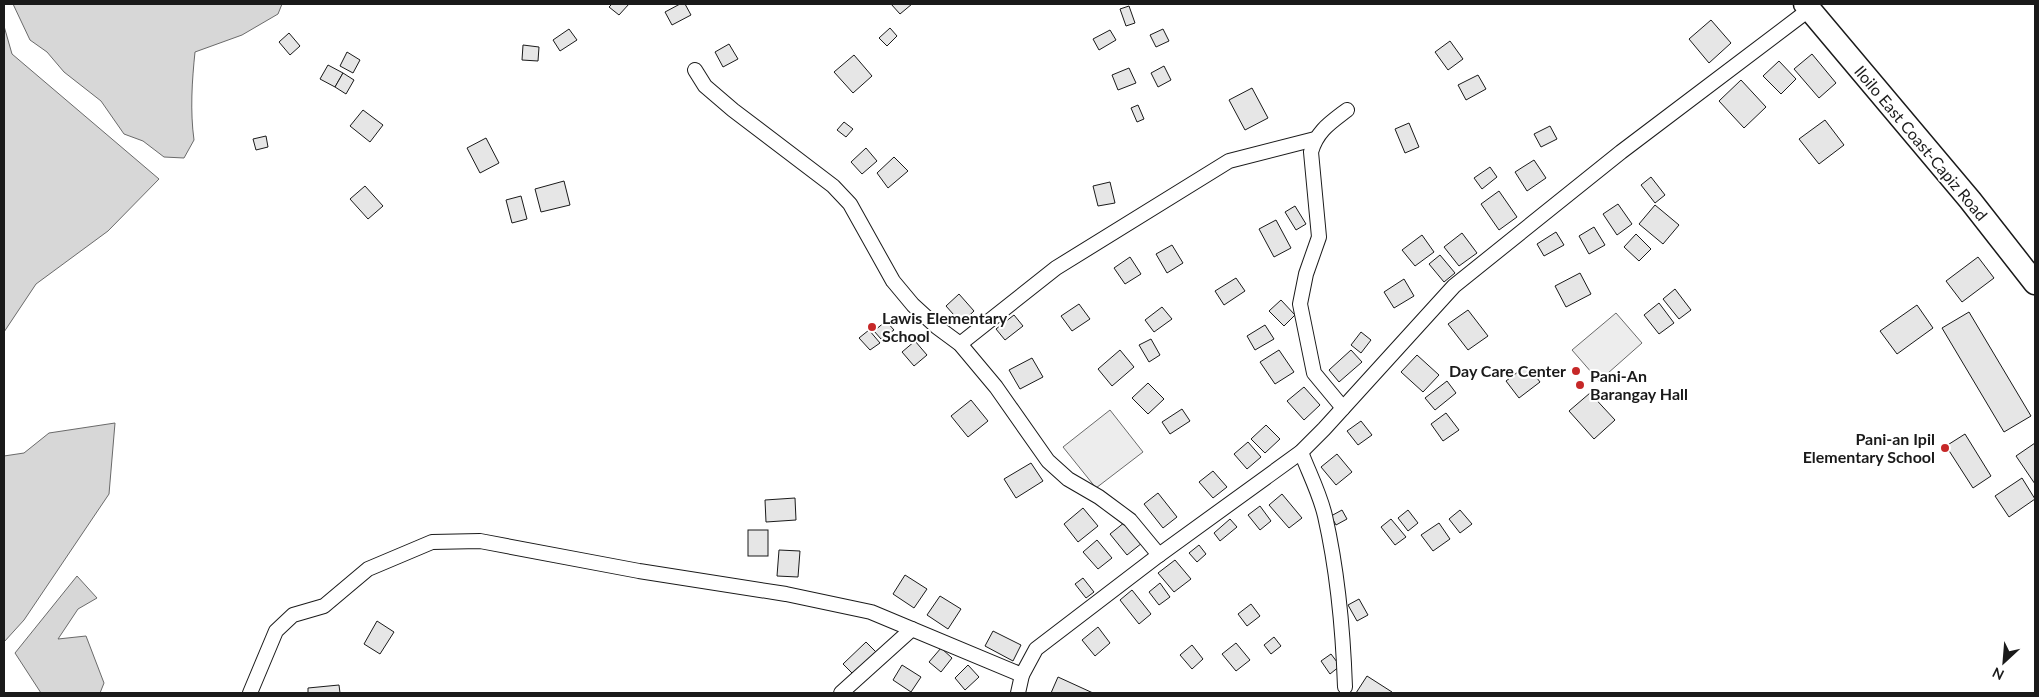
<svg xmlns="http://www.w3.org/2000/svg" width="2039" height="697" font-family="Lato,sans-serif">
	<rect width="100%" height="100%" fill="#fff"/>
	<!-- green -->
	<g fill="#ededed" stroke="#6a6a6a">
		<polygon points="1616,313 1642,343 1599,381 1572,350"/>
		<polygon points="1110,410 1143,452 1096,488 1063,447"/>
	</g>
	<!-- water -->
	<g fill="#d7d7d7" stroke="#6a6a6a">
		<path d="M13,4H282L278,14L242,35L195,52C192,81 190,111 194,140L184,158L164,157L143,141L124,134L101,101L64,72L47,52L30,40Z"/>
		<polygon points="4,26 12,54 159,179 108,231 36,284 4,332"/>
		<polygon points="115,423 109,494 24,620 4,642 4,456 24,453 49,433"/>
		<polygon points="77,576 97,598 78,609 58,639 86,636 104,683 100,693 41,693 15,653"/>
	</g>
	<!-- building -->
	<g fill="#e6e6e6" stroke="#1a1a1a">
		<polygon points="612,4 629,4 619,15 609,7"/>
		<polygon points="680,4 685,4 691,15 672,25 665,12"/>
		<polygon points="891,4 912,4 900,14"/>
		<polygon points="1129,6 1135,23 1126,26 1120,9"/>
		<polygon points="1711,20 1731,43 1709,63 1689,39"/>
		<polygon points="890,28 897,36 887,46 879,38"/>
		<polygon points="569,29 577,40 560,51 553,40"/>
		<polygon points="1163,29 1169,41 1156,47 1150,35"/>
		<polygon points="1110,30 1116,40 1099,50 1093,39"/>
		<polygon points="289,33 300,46 290,55 279,42"/>
		<polygon points="1450,41 1463,59 1448,70 1435,52"/>
		<polygon points="729,44 738,59 723,67 715,52"/>
		<polygon points="523,45 539,47 538,61 522,60"/>
		<polygon points="347,52 360,60 353,73 340,66"/>
		<polygon points="1812,54 1836,83 1819,98 1794,69"/>
		<polygon points="854,55 872,76 853,93 834,72"/>
		<polygon points="1779,61 1796,79 1781,94 1763,76"/>
		<polygon points="328,65 343,73 335,87 320,79"/>
		<polygon points="1164,66 1171,80 1158,87 1151,73"/>
		<polygon points="1129,68 1136,83 1118,90 1112,75"/>
		<polygon points="343,73 354,80 346,94 335,87"/>
		<polygon points="1478,75 1486,89 1466,100 1458,85"/>
		<polygon points="1741,80 1766,107 1744,128 1719,101"/>
		<polygon points="1252,88 1268,118 1245,130 1229,100"/>
		<polygon points="1138,105 1144,119 1137,122 1131,108"/>
		<polygon points="363,110 383,125 370,142 350,126"/>
		<polygon points="1825,120 1844,145 1819,164 1799,139"/>
		<polygon points="844,122 853,129 846,137 837,130"/>
		<polygon points="1409,123 1419,147 1405,153 1395,129"/>
		<polygon points="1550,126 1557,139 1541,147 1534,134"/>
		<polygon points="266,136 268,147 256,150 253,139"/>
		<polygon points="486,138 499,163 480,173 467,148"/>
		<polygon points="866,148 877,161 862,174 851,162"/>
		<polygon points="894,157 908,171 888,188 877,173"/>
		<polygon points="1534,160 1546,178 1527,191 1515,172"/>
		<polygon points="1490,167 1497,177 1482,189 1474,178"/>
		<polygon points="1651,177 1665,195 1655,203 1641,185"/>
		<polygon points="564,181 570,205 541,212 535,189"/>
		<polygon points="1110,182 1115,203 1098,206 1093,186"/>
		<polygon points="365,186 383,206 368,219 350,199"/>
		<polygon points="1499,191 1517,217 1499,230 1481,204"/>
		<polygon points="521,196 527,219 512,223 506,200"/>
		<polygon points="1618,204 1632,224 1617,235 1603,214"/>
		<polygon points="1655,205 1679,225 1663,244 1639,224"/>
		<polygon points="1295,206 1306,224 1296,230 1285,212"/>
		<polygon points="1276,220 1291,248 1274,257 1259,229"/>
		<polygon points="1594,227 1605,245 1589,254 1579,236"/>
		<polygon points="1556,232 1564,245 1544,256 1537,244"/>
		<polygon points="1462,233 1477,253 1459,266 1444,247"/>
		<polygon points="1636,234 1651,249 1639,261 1624,247"/>
		<polygon points="1422,235 1434,252 1415,266 1402,250"/>
		<polygon points="1172,245 1183,263 1167,273 1156,254"/>
		<polygon points="1440,255 1455,273 1444,282 1429,264"/>
		<polygon points="1130,257 1141,274 1125,284 1114,268"/>
		<polygon points="1978,257 1994,278 1962,302 1946,281"/>
		<polygon points="1580,273 1591,294 1566,307 1555,286"/>
		<polygon points="1236,278 1245,291 1224,305 1215,291"/>
		<polygon points="1404,279 1414,296 1394,308 1384,292"/>
		<polygon points="1675,289 1691,310 1679,319 1663,299"/>
		<polygon points="959,294 974,311 961,323 946,306"/>
		<polygon points="1281,300 1295,315 1284,326 1269,311"/>
		<polygon points="1659,303 1674,323 1659,334 1644,315"/>
		<polygon points="1079,304 1090,319 1072,331 1061,316"/>
		<polygon points="1917,305 1933,328 1897,354 1880,331"/>
		<polygon points="1162,307 1172,319 1154,332 1145,320"/>
		<polygon points="1468,310 1488,336 1468,350 1448,324"/>
		<polygon points="1969,312 2031,416 2004,432 1942,328"/>
		<polygon points="1014,315 1023,326 1005,340 996,329"/>
		<polygon points="886,321 894,330 881,339 874,331"/>
		<polygon points="1265,325 1274,339 1255,350 1247,336"/>
		<polygon points="869,330 880,343 870,350 859,338"/>
		<polygon points="1361,332 1371,340 1361,353 1351,345"/>
		<polygon points="1151,339 1160,355 1149,362 1139,345"/>
		<polygon points="915,341 927,355 914,366 902,352"/>
		<polygon points="1120,350 1134,367 1112,386 1098,369"/>
		<polygon points="1279,350 1294,372 1275,384 1260,362"/>
		<polygon points="1351,350 1362,362 1339,382 1329,370"/>
		<polygon points="1417,355 1439,375 1423,392 1401,372"/>
		<polygon points="1032,358 1043,377 1020,389 1009,370"/>
		<polygon points="1527,365 1540,382 1519,398 1506,381"/>
		<polygon points="1447,381 1456,393 1435,410 1425,398"/>
		<polygon points="1148,383 1164,399 1148,414 1132,398"/>
		<polygon points="1304,387 1320,405 1304,420 1287,401"/>
		<polygon points="1590,393 1615,420 1594,439 1569,411"/>
		<polygon points="971,400 988,421 968,437 951,416"/>
		<polygon points="1182,409 1190,421 1170,434 1162,422"/>
		<polygon points="1446,413 1459,430 1443,441 1431,424"/>
		<polygon points="1361,421 1372,435 1358,445 1347,431"/>
		<polygon points="1266,425 1280,439 1265,453 1251,439"/>
		<polygon points="1965,434 1991,476 1973,488 1946,446"/>
		<polygon points="1248,442 1261,457 1247,469 1234,454"/>
		<polygon points="2035,443 2035,484 2016,456"/>
		<polygon points="1337,454 1352,472 1336,485 1321,467"/>
		<polygon points="1031,463 1043,481 1016,498 1004,479"/>
		<polygon points="1213,471 1227,487 1213,498 1199,482"/>
		<polygon points="2022,478 2035,499 2009,517 1995,496"/>
		<polygon points="1158,493 1177,517 1163,528 1144,504"/>
		<polygon points="1282,494 1302,518 1289,528 1269,505"/>
		<polygon points="795,498 796,520 766,522 765,500"/>
		<polygon points="1260,506 1271,521 1260,530 1248,515"/>
		<polygon points="1083,508 1098,526 1078,542 1064,524"/>
		<polygon points="1342,510 1347,519 1336,525 1331,516"/>
		<polygon points="1408,510 1418,523 1408,531 1398,518"/>
		<polygon points="1460,510 1472,524 1460,533 1449,519"/>
		<polygon points="1230,519 1237,527 1220,541 1214,533"/>
		<polygon points="1391,519 1406,537 1395,545 1381,527"/>
		<polygon points="1125,522 1142,543 1127,555 1110,534"/>
		<polygon points="1439,523 1450,539 1433,551 1421,535"/>
		<rect x="748" y="530" width="20" height="26"/>
		<polygon points="1097,540 1112,558 1098,569 1083,552"/>
		<polygon points="1199,545 1206,554 1197,562 1189,553"/>
		<polygon points="779,550 800,551 798,577 777,576"/>
		<polygon points="1175,560 1191,579 1174,592 1158,573"/>
		<polygon points="905,575 927,589 914,608 893,594"/>
		<polygon points="1083,578 1094,592 1086,598 1075,584"/>
		<polygon points="1160,583 1170,597 1159,605 1149,592"/>
		<polygon points="1132,590 1151,614 1139,624 1120,600"/>
		<polygon points="940,596 961,609 948,629 927,615"/>
		<polygon points="1359,599 1368,615 1357,621 1348,605"/>
		<polygon points="1251,604 1260,616 1247,626 1238,614"/>
		<polygon points="377,621 394,632 380,654 364,644"/>
		<polygon points="1098,627 1110,643 1095,656 1082,640"/>
		<polygon points="993,631 1021,645 1013,661 985,646"/>
		<polygon points="1274,637 1281,646 1271,654 1264,645"/>
		<polygon points="866,642 876,652 853,674 843,664"/>
		<polygon points="1236,643 1250,660 1236,671 1222,654"/>
		<polygon points="1192,645 1203,659 1192,669 1180,655"/>
		<polygon points="941,648 952,658 941,672 929,662"/>
		<polygon points="1331,654 1340,666 1330,674 1321,661"/>
		<polygon points="902,665 921,677 911,692 893,680"/>
		<polygon points="968,665 979,677 965,690 955,678"/>
		<polygon points="1367,676 1392,692 1391,693 1356,693"/>
		<polygon points="1058,677 1093,693 1051,693"/>
		<polygon points="339,685 340,693 308,693 308,688"/>
	</g>
	<g fill="none" stroke-linecap="round" stroke-linejoin="round">
		<!-- minor casing -->
		<g stroke="#1a1a1a" stroke-width="16">
			<g id="minor">
				<polyline points="695,70 705,86 733,110 833,186 850,204 893,281 913,305 937,327 960,344 996,387 1048,461 1068,479 1099,497 1130,520 1159,555"/>
				<polyline points="960,344 1056,268 1229,161 1315,139"/>
				<path d="M1343,408L1314,373L1300,304L1306,274L1319,237L1311,152C1317,131 1330,123 1347,110"/>
				<path d="M1301,452C1309,473 1320,494 1325,516C1338,573 1343,629 1345,687"/>
				<polyline points="250,693 276,631 293,615 324,606 368,569 432,542 480,541 639,571 786,594 871,612 1022,675"/>
				<polyline points="841,693 912,629"/>
				<polyline points="1018,693 1022,675 1036,649 1159,555 1301,452 1324,429 1454,286 1621,152 1810,9"/>
			</g>
		</g>
		<!-- primary casing -->
		<g stroke="#1a1a1a" stroke-width="25">
			<polyline id="primary" points="1805,4 1970,200 2035,283"/>
		</g>
		<!-- minor -->
		<use href="#minor" stroke="#fff" stroke-width="14"/>
		<!-- primary -->
		<use href="#primary" stroke="#fff" stroke-width="22"/>
	</g>
	<!-- markers -->
	<g fill="#c62828" stroke="#fff" stroke-width="2">
		<circle cx="872" cy="327" r="5"/>
		<circle cx="1576" cy="371" r="5"/>
		<circle cx="1580" cy="385" r="5"/>
		<circle cx="1945" cy="448" r="5"/>
	</g>
	<g text-anchor="middle" stroke-width="4" stroke-linejoin="round" paint-order="stroke">
		<!-- street labels -->
		<g font-size="16" fill="#1a1a1a" stroke="#fff">
			<text transform="translate(1921 143) rotate(50)" y="6">Iloilo East Coast-Capiz Road</text>
		</g>
		<!-- poi labels -->
		<g font-size="16" font-weight="bold" fill="#1a1a1a" stroke="#fff" text-anchor="start">
			<text x="882" y="324">Lawis Elementary<tspan x="882" dy="18">School</tspan></text>
			<text x="1566" y="377" text-anchor="end">Day Care Center</text>
			<text x="1590" y="382">Pani-An<tspan x="1590" dy="18">Barangay Hall</tspan></text>
			<text x="1935" y="445" text-anchor="end">Pani-an Ipil<tspan x="1935" dy="18">Elementary School</tspan></text>
		</g>
	</g>
	<!-- border -->
	<rect width="2039" height="697" fill="none" stroke="#1a1a1a" stroke-width="10"/>
	<!-- north arrow -->
	<g transform="translate(2004 662) rotate(206)" stroke="#ffffff" stroke-width="4" paint-order="stroke">
	<path d="M0-4L9 19L0 12L-9 19Z" fill="#1a1a1a"/>
	<text y="-8" font-size="14" font-weight="bold" text-anchor="middle" fill="#1a1a1a">N</text>
	</g>
</svg>
